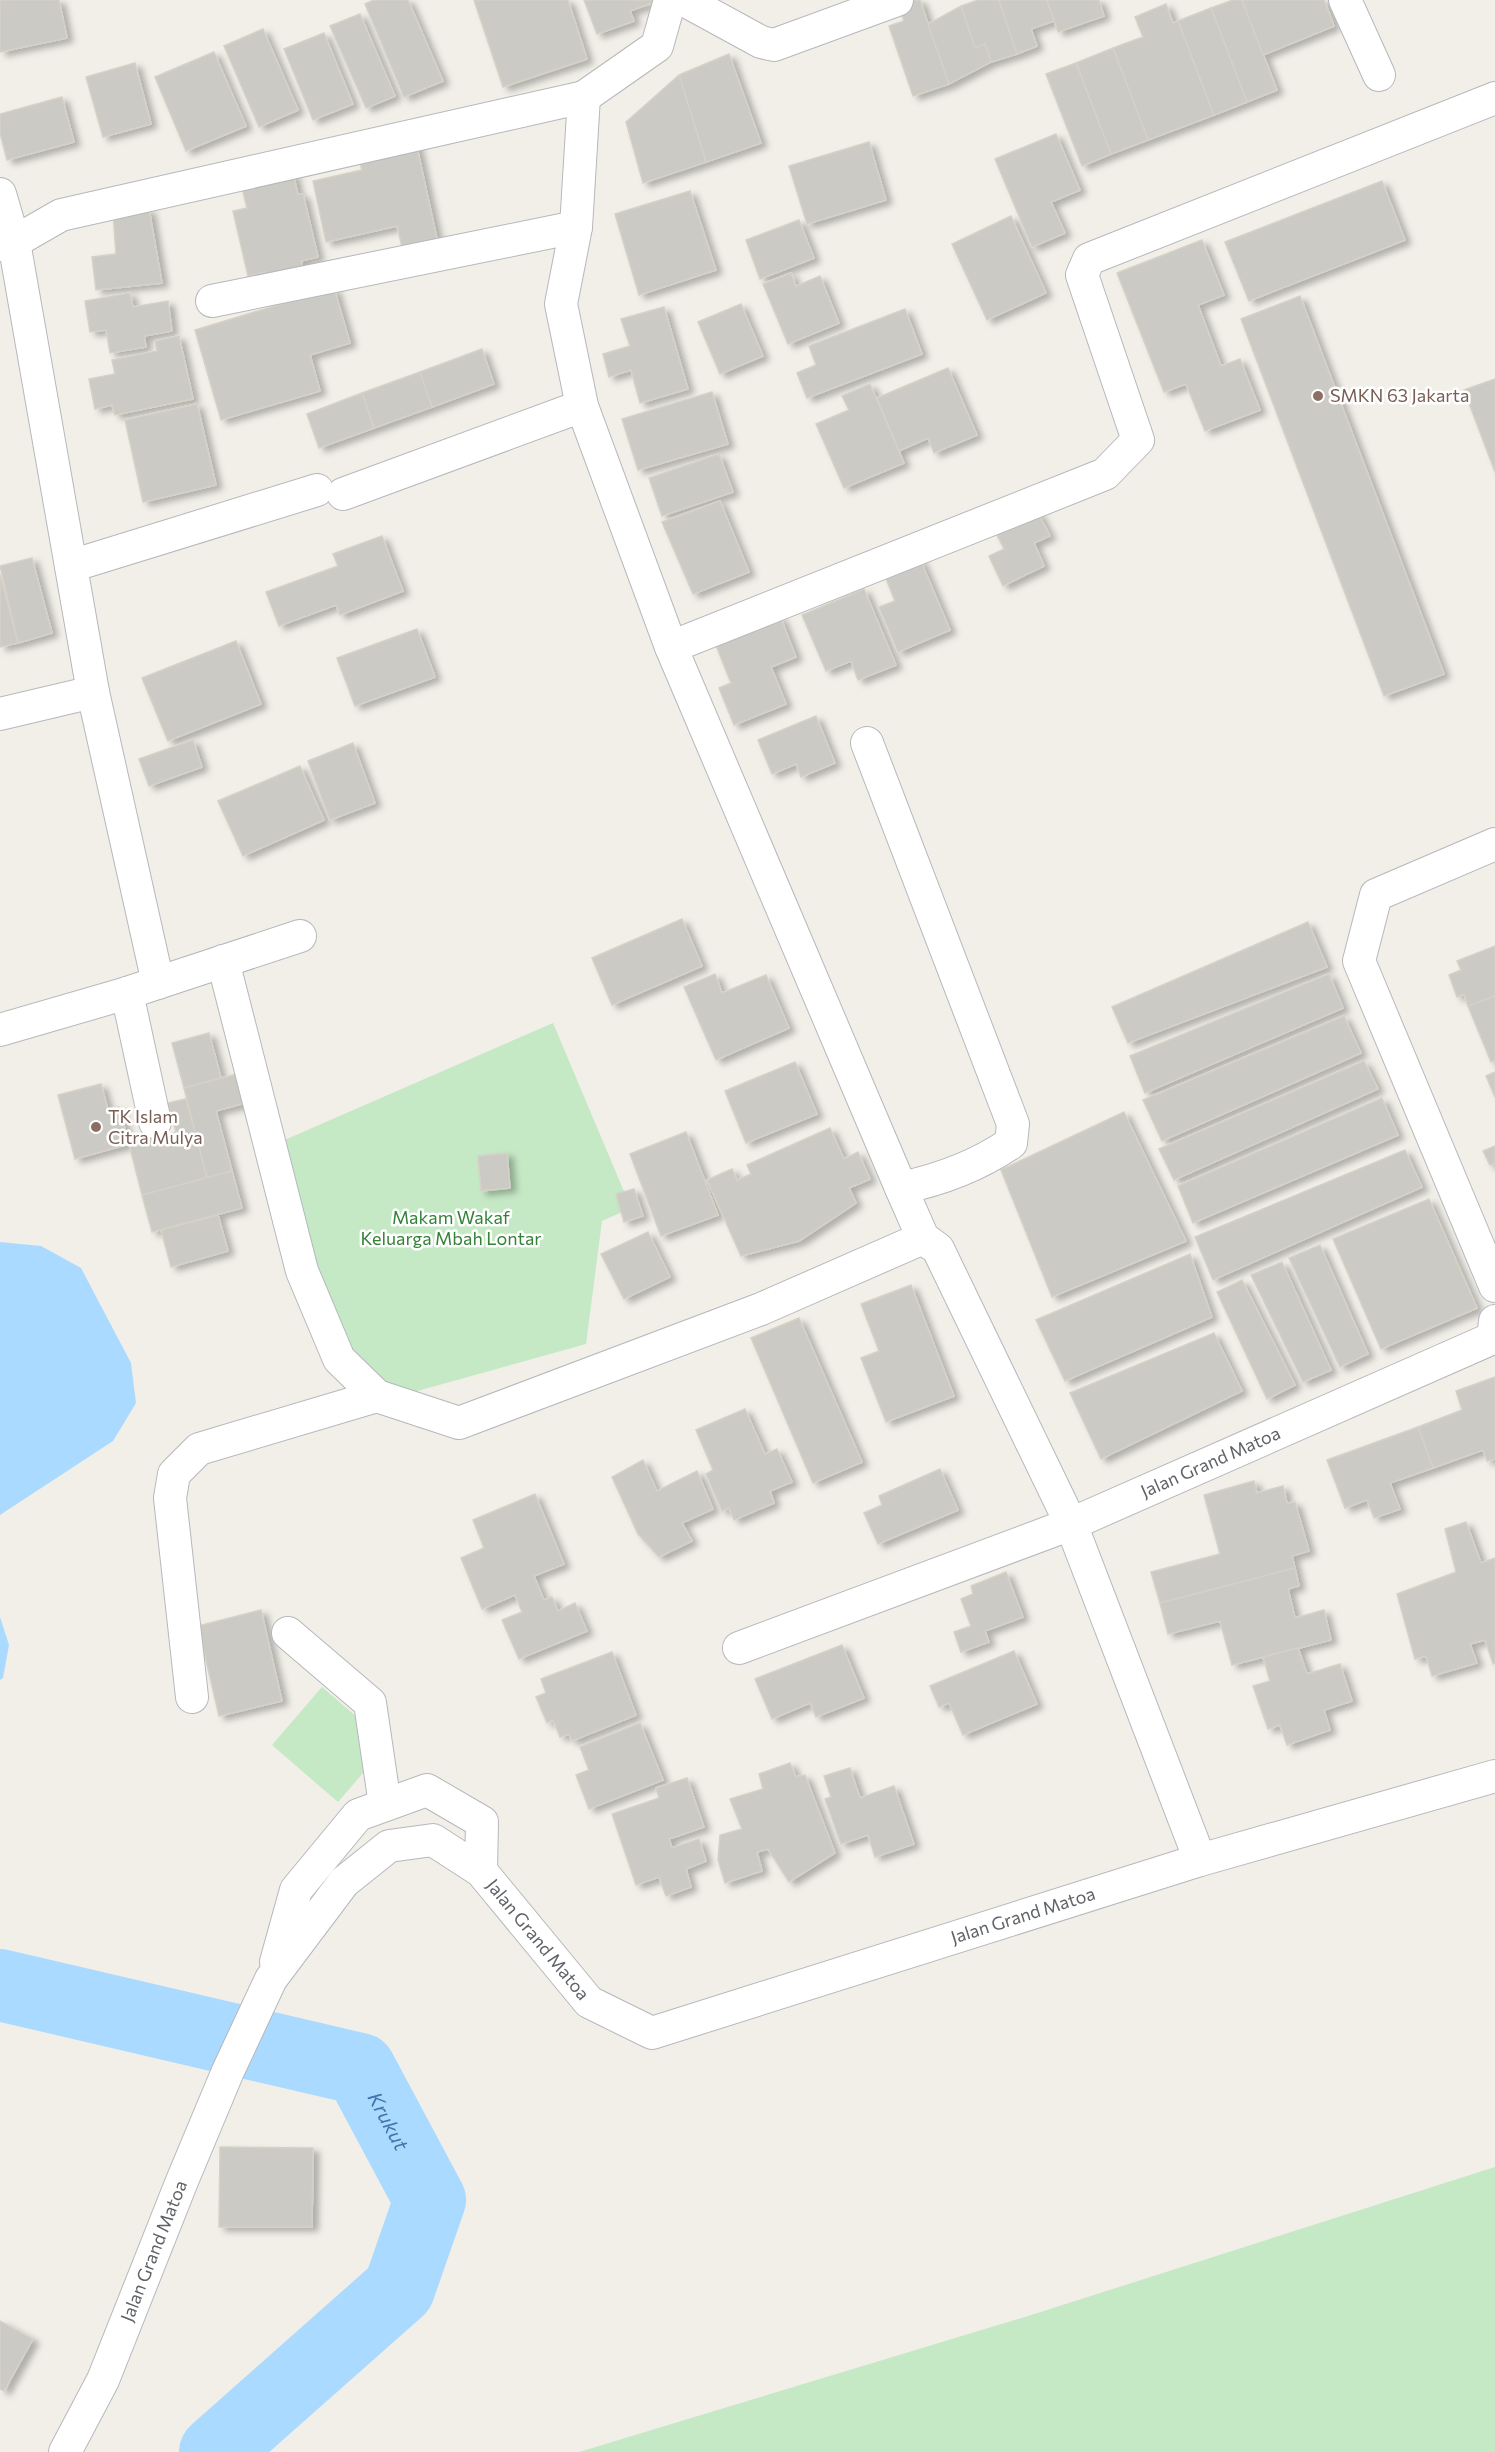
<svg xmlns="http://www.w3.org/2000/svg" width="1495" height="2452" font-family="Commissioner,sans-serif">
	<defs>
		<filter id="shadow"><feDropShadow dx="6" dy="4" stdDeviation="3" flood-color="#0004"/></filter>
	</defs>
	<rect width="100%" height="100%" fill="#f1efe8"/>
	<!-- green -->
	<g fill="#c5e8c5">
		<polygon points="553,1023 631,1208 602,1221 586,1344 356,1408 280,1142"/>
		<polygon points="322,1687 388,1744 338,1802 272,1745"/>
		<polygon points="1495,2167 1495,2452 579,2452 1025,2317"/>
	</g>
	<!-- water -->
	<g fill="#aadaff">
		<polygon points="0,1242 41,1246 81,1268 131,1363 136,1403 113,1441 0,1515"/>
		<polygon points="0,1617 9,1645 3,1678 0,1680"/>
	</g>
	<g fill="none" stroke-linecap="round" stroke-linejoin="round">
		<!-- river -->
		<path stroke="#aadaff" stroke-width="72" id="s1" d="M0,1985L360,2069L430,2200L399,2289L215,2452"/>
	</g>
	<!-- building -->
	<g fill="#cccac5" stroke="#d6d1c6" stroke-width="1.5" filter="url(#shadow)">
		<polygon points="0,0 59,0 67,38 0,52"/>
		<polygon points="374,0 408,0 443,81 404,97 365,4"/>
		<polygon points="474,0 568,0 587,59 503,87"/>
		<polygon points="584,0 660,0 630,11 634,21 597,34"/>
		<polygon points="914,0 920,0 949,84 913,96 889,26 904,21 898,5"/>
		<polygon points="978,0 999,0 1017,54 991,62 985,44 975,48 961,6"/>
		<polygon points="999,0 1047,0 1054,21 1031,29 1037,46 1017,54"/>
		<polygon points="1047,0 1099,0 1104,16 1058,32"/>
		<polygon points="1233,0 1242,0 1277,90 1247,102 1211,8"/>
		<polygon points="1242,0 1324,0 1334,26 1263,55"/>
		<polygon points="1166,4 1173,23 1178,21 1214,115 1148,140 1113,48 1143,37 1135,17"/>
		<polygon points="961,6 975,48 985,44 991,62 949,84 928,24"/>
		<polygon points="1211,8 1247,102 1214,115 1178,21"/>
		<polygon points="360,14 395,96 366,108 330,26"/>
		<polygon points="263,29 298,110 259,127 224,46"/>
		<polygon points="324,33 353,104 313,120 284,49"/>
		<polygon points="1113,48 1148,140 1111,154 1076,63"/>
		<polygon points="214,52 246,126 186,151 155,77"/>
		<polygon points="729,54 761,143 706,162 679,75"/>
		<polygon points="135,63 151,124 103,137 86,77"/>
		<polygon points="1076,63 1111,154 1082,166 1046,74"/>
		<polygon points="679,75 706,162 643,183 626,122"/>
		<polygon points="62,97 74,142 7,160 0,133 0,114"/>
		<polygon points="1056,134 1080,190 1051,202 1065,233 1032,247 995,159"/>
		<polygon points="869,142 886,200 807,224 789,166"/>
		<polygon points="416,143 437,239 402,247 397,226 326,242 313,181 362,170 358,156"/>
		<polygon points="293,173 298,195 303,194 318,257 301,261 303,270 267,279 265,272 248,276 233,211 247,208 241,184"/>
		<polygon points="1382,181 1405,240 1249,301 1225,242"/>
		<polygon points="690,191 716,270 639,295 615,214"/>
		<polygon points="149,209 162,283 96,290 92,257 116,254 113,213"/>
		<polygon points="1011,216 1046,293 987,320 952,244"/>
		<polygon points="799,220 814,258 760,279 746,240"/>
		<polygon points="1202,240 1224,295 1198,305 1221,366 1240,359 1260,410 1205,431 1186,384 1164,392 1117,273"/>
		<polygon points="791,273 796,286 820,276 839,323 788,344 763,284"/>
		<polygon points="334,288 350,343 310,355 320,391 221,420 195,330"/>
		<polygon points="130,293 133,307 168,301 172,331 144,336 146,347 110,353 106,330 90,332 85,301"/>
		<polygon points="1300,296 1444,674 1384,696 1241,319"/>
		<polygon points="741,304 763,356 720,374 698,322"/>
		<polygon points="664,307 688,389 640,403 631,370 609,377 603,354 630,346 621,319"/>
		<polygon points="905,309 922,354 807,398 797,373 816,365 809,346"/>
		<polygon points="179,336 193,399 115,415 112,405 95,409 89,379 115,374 112,360 157,351 155,341"/>
		<polygon points="482,349 494,384 432,407 420,372"/>
		<polygon points="948,368 977,435 934,453 928,438 899,451 877,398"/>
		<polygon points="420,372 432,407 374,428 362,393"/>
		<polygon points="1495,379 1495,472 1464,390"/>
		<polygon points="870,384 904,463 844,488 816,424 849,410 842,396"/>
		<polygon points="712,392 728,444 638,470 622,419"/>
		<polygon points="362,393 374,428 319,448 307,414"/>
		<polygon points="197,404 216,485 143,502 125,420"/>
		<polygon points="719,454 733,492 662,516 649,478"/>
		<polygon points="720,501 749,572 693,594 662,522"/>
		<polygon points="1037,511 1050,536 1034,543 1044,566 1003,586 989,556 1004,549 995,531"/>
		<polygon points="382,536 403,591 340,615 336,605 279,626 266,592 338,566 333,554"/>
		<polygon points="32,558 52,633 18,643 0,566"/>
		<polygon points="920,559 950,630 898,652 879,607 895,601 884,574"/>
		<polygon points="0,574 18,643 0,647"/>
		<polygon points="864,589 896,665 858,680 851,661 826,671 802,615"/>
		<polygon points="780,616 796,657 771,667 786,704 734,725 719,688 731,683 715,643"/>
		<polygon points="417,629 435,677 355,706 337,658"/>
		<polygon points="236,641 261,704 168,741 142,678"/>
		<polygon points="816,716 835,763 801,777 796,764 772,774 758,740"/>
		<polygon points="193,740 202,767 149,786 139,759"/>
		<polygon points="353,743 375,803 330,820 308,761"/>
		<polygon points="300,766 324,820 243,856 218,801"/>
		<polygon points="682,919 702,966 612,1005 592,958"/>
		<polygon points="1308,922 1327,967 1128,1043 1112,1007"/>
		<polygon points="1495,946 1495,996 1468,1006 1464,994 1457,997 1449,975 1461,970 1457,961"/>
		<polygon points="715,974 722,993 766,975 789,1028 716,1060 684,987"/>
		<polygon points="1329,974 1343,1008 1145,1093 1130,1056"/>
		<polygon points="1495,996 1495,1060 1491,1062 1468,1006"/>
		<polygon points="1344,1016 1361,1053 1162,1141 1143,1100"/>
		<polygon points="209,1033 221,1078 184,1088 172,1043"/>
		<polygon points="1364,1061 1378,1089 1174,1180 1159,1149"/>
		<polygon points="795,1062 817,1114 746,1143 725,1091"/>
		<polygon points="1495,1072 1495,1097 1486,1076"/>
		<polygon points="237,1074 245,1103 216,1111 232,1171 207,1178 184,1088"/>
		<polygon points="101,1084 108,1110 119,1107 129,1144 75,1159 58,1095"/>
		<polygon points="1382,1098 1398,1135 1193,1223 1178,1186"/>
		<polygon points="186,1099 207,1178 142,1195 129,1144 176,1132 168,1103"/>
		<polygon points="1124,1112 1186,1241 1052,1297 1001,1170"/>
		<polygon points="830,1128 844,1159 858,1152 870,1179 849,1188 856,1203 799,1241 741,1256 707,1180 732,1169 737,1180 751,1174 747,1165"/>
		<polygon points="686,1132 718,1215 661,1236 630,1154"/>
		<polygon points="1495,1146 1495,1163 1490,1165 1483,1151"/>
		<polygon points="1405,1150 1422,1187 1213,1280 1195,1237"/>
		<polygon points="507,1153 510,1188 481,1191 478,1156"/>
		<polygon points="232,1171 242,1208 152,1232 142,1195"/>
		<polygon points="634,1189 643,1216 624,1222 616,1194"/>
		<polygon points="1429,1199 1477,1308 1381,1349 1333,1239"/>
		<polygon points="218,1215 228,1251 171,1267 161,1230"/>
		<polygon points="648,1232 670,1277 624,1299 601,1254"/>
		<polygon points="1320,1245 1368,1354 1340,1367 1289,1258"/>
		<polygon points="1190,1254 1212,1317 1065,1381 1036,1320"/>
		<polygon points="1282,1262 1331,1370 1303,1382 1251,1275"/>
		<polygon points="1242,1280 1295,1385 1267,1399 1217,1292"/>
		<polygon points="911,1285 954,1396 886,1422 861,1358 879,1351 861,1304"/>
		<polygon points="799,1318 862,1462 813,1483 751,1338"/>
		<polygon points="1214,1333 1242,1391 1101,1459 1070,1393"/>
		<polygon points="1495,1377 1495,1459 1487,1461 1483,1450 1433,1468 1418,1427 1462,1410 1456,1391"/>
		<polygon points="745,1409 765,1454 777,1449 792,1482 770,1491 774,1503 734,1520 729,1508 722,1511 706,1474 713,1470 696,1430"/>
		<polygon points="1418,1427 1433,1468 1390,1483 1400,1509 1374,1518 1367,1500 1345,1508 1327,1460"/>
		<polygon points="643,1460 657,1491 697,1471 713,1509 682,1523 692,1541 659,1557 638,1534 612,1477"/>
		<polygon points="940,1469 958,1510 878,1544 864,1513 882,1505 879,1496"/>
		<polygon points="1254,1481 1257,1493 1283,1486 1287,1503 1295,1502 1309,1551 1292,1556 1295,1568 1160,1603 1151,1572 1220,1554 1204,1495"/>
		<polygon points="535,1494 564,1564 534,1576 544,1600 552,1597 558,1611 575,1603 587,1631 519,1659 502,1620 522,1612 515,1595 482,1609 461,1558 484,1548 473,1520"/>
		<polygon points="1466,1522 1481,1563 1495,1558 1495,1663 1493,1664 1485,1640 1470,1644 1477,1663 1432,1676 1426,1656 1415,1659 1397,1594 1456,1572 1445,1529"/>
		<polygon points="1295,1568 1299,1586 1288,1589 1295,1618 1324,1610 1331,1640 1232,1665 1220,1621 1168,1634 1160,1603"/>
		<polygon points="1006,1572 1023,1617 985,1631 989,1642 961,1652 954,1632 971,1626 961,1599 973,1594 971,1586"/>
		<polygon points="261,1610 282,1701 219,1716 198,1626"/>
		<polygon points="842,1645 864,1698 816,1717 810,1703 772,1719 755,1679"/>
		<polygon points="1298,1648 1307,1674 1340,1664 1352,1701 1324,1710 1330,1730 1287,1745 1280,1725 1268,1729 1253,1686 1270,1681 1263,1657"/>
		<polygon points="1014,1651 1037,1704 963,1735 949,1703 939,1707 930,1686"/>
		<polygon points="612,1652 636,1715 572,1741 569,1734 560,1737 553,1720 547,1723 536,1697 546,1693 541,1679"/>
		<polygon points="640,1723 663,1780 589,1809 576,1775 589,1770 580,1747"/>
		<polygon points="790,1763 796,1777 805,1775 835,1853 789,1882 768,1849 757,1852 762,1871 725,1883 718,1860 720,1835 742,1829 730,1799 763,1789 759,1774"/>
		<polygon points="850,1768 860,1798 894,1786 914,1844 875,1857 868,1835 841,1844 825,1799 831,1797 824,1776"/>
		<polygon points="687,1778 704,1827 669,1839 672,1848 699,1839 706,1861 686,1869 691,1887 666,1896 659,1877 636,1885 612,1814 659,1798 656,1788"/>
		<polygon points="220,2147 313,2148 312,2227 219,2227"/>
		<polygon points="0,2321 33,2339 4,2391 0,2389"/>
	</g>
	<g fill="none" stroke-linecap="round" stroke-linejoin="round">
		<!-- street casing -->
		<g stroke="#b5b8bc" stroke-width="34">
			<g id="street">
				<polyline points="670,0 657,46 584,97 576,227 561,304 582,406 671,647 901,1188 923,1238 938,1249 1071,1524 1200,1860"/>
				<polyline points="684,0 761,42 774,45 897,0"/>
				<polyline points="1345,0 1379,75"/>
				<polyline points="0,194 14,242 93,692 158,983"/>
				<polyline points="0,245 14,242 61,215 584,97"/>
				<polyline points="212,301 576,227"/>
				<polyline points="343,494 582,406"/>
				<polyline points="71,566 317,490"/>
				<polyline points="671,647 1105,474 1138,440 1082,275 1089,259 1495,98"/>
				<polyline points="0,714 93,692"/>
				<path d="M867,743L1013,1124L1011,1143C979,1165 939,1180 901,1188"/>
				<polyline points="1495,844 1376,895 1359,961 1495,1286"/>
				<polyline points="223,961 302,1271 339,1359 377,1396 459,1423 761,1309 923,1238"/>
				<polyline points="127,993 155,1122"/>
				<polyline points="0,1030 127,993 300,936"/>
				<polyline points="288,1633 370,1703 385,1805"/>
				<path id="s2" d="M739,1648L1071,1524L1493,1338L1495,1321"/>
				<polyline points="192,1697 170,1498 174,1474 199,1449 377,1396"/>
				<polyline points="276,1962 296,1890 358,1815 427,1790 482,1822 481,1871"/>
				<path id="s3" d="M65,2452L103,2380L182,2181L228,2071L271,1979L344,1882L389,1846L433,1840L481,1871L589,2002L652,2033L1200,1860L1495,1776"/>
			</g>
		</g>
		<!-- street -->
		<use href="#street" stroke="#fff" stroke-width="32"/>
	</g>
	<!-- markers -->
	<g fill="#8d6e63" stroke="#fff" stroke-width="2">
		<circle cx="1318" cy="396" r="6"/>
		<circle cx="96" cy="1127" r="6"/>
	</g>
	<g text-anchor="middle" stroke-width="5" stroke-linejoin="round" paint-order="stroke">
		<!-- education labels -->
		<g font-size="18" fill="#785e54" stroke="#fff" text-anchor="start">
			<text x="1330" y="402">SMKN 63 Jakarta</text>
			<text x="108" y="1123">TK Islam<tspan x="108" dy="21">Citra Mulya</tspan></text>
		</g>
		<!-- park labels -->
		<g font-size="18" fill="#348238" stroke="#fff">
			<text x="451" y="1224">Makam Wakaf<tspan x="451" dy="21">Keluarga Mbah Lontar</tspan></text>
		</g>
		<!-- street labels -->
		<g font-size="18" fill="#5f6368" stroke="#fff">
			<text dy="6" stroke="none"><textPath href="#s2" startOffset="507">Jalan Grand Matoa</textPath></text>
			<text dy="6" stroke="none"><textPath href="#s3" startOffset="1426">Jalan Grand Matoa</textPath></text>
			<text dy="6" stroke="none"><textPath href="#s3" startOffset="886">Jalan Grand Matoa</textPath></text>
			<text dy="6" stroke="none"><textPath href="#s3" startOffset="220">Jalan Grand Matoa</textPath></text>
		</g>
		<!-- water labels -->
		<g font-size="20" font-style="italic" fill="#4174aa" stroke="#fff">
			<text dy="7" stroke="none"><textPath href="#s1" startOffset="429">Krukut</textPath></text>
		</g>
	</g>
</svg>
